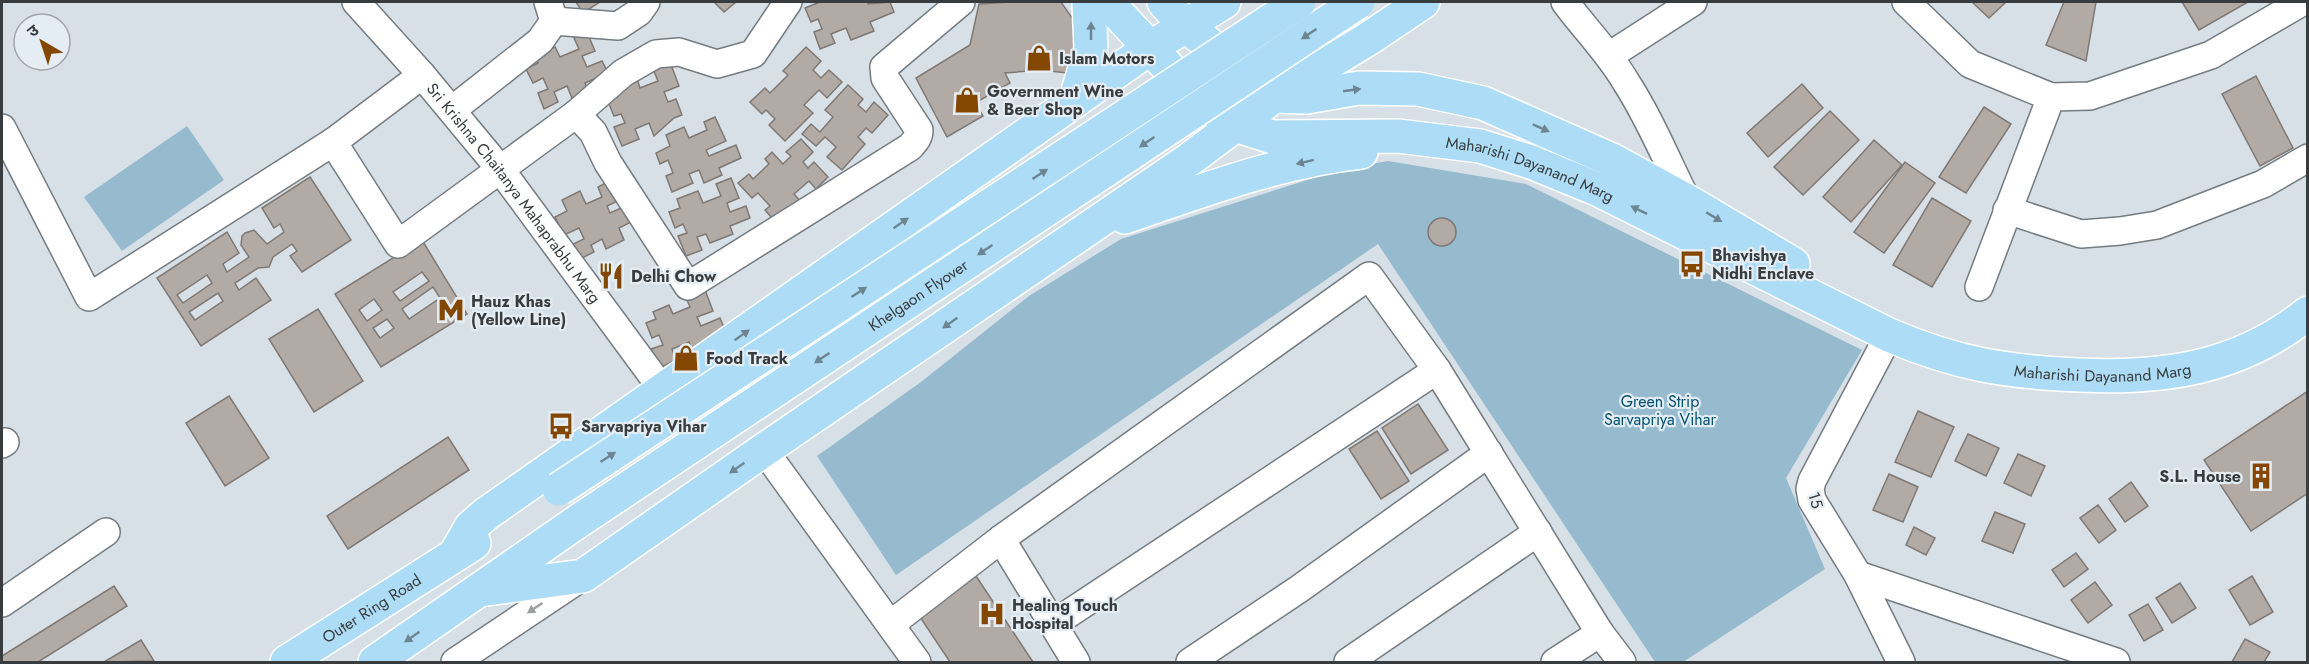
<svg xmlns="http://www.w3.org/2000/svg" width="2309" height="664" font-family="Jost,'Noto Sans Devanagari',sans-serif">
	<rect width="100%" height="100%" fill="#d7e0e6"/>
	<!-- green -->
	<g fill="#96bace">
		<polygon points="187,126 224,180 122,251 84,197"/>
		<polygon points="1388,161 1526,184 1862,350 1786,478 1825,569 1683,662 1655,662 1378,244 896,575 817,456 921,382 1029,296 1121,239 1339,170"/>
	</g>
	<!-- building -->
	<g fill="#b2aba5" stroke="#807873" stroke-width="1.5" fill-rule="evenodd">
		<polygon points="576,2 600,2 583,13"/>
		<polygon points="714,2 736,2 724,12"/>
		<polygon points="820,2 867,2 868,4 890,2 894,12 870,22 874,31 851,40 846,28 831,34 835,43 820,49 814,32 822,29 818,19 811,22 805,8"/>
		<polygon points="1009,2 1061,2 1082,32 1067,73 1041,70 1005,73 1010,83 975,103 983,116 947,137 916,78 970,45 979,4"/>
		<polygon points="1972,2 2006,2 1989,18"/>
		<polygon points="2064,2 2096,2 2086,61 2046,45"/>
		<polygon points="2182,2 2248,2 2199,30"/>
		<polygon points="587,32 595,51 582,56 587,67 602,61 608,73 585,83 588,91 572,98 567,86 554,92 558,102 544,109 538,93 548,89 543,78 533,83 526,69 538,63 535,56 555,47 560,57 579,49 574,38"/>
		<polygon points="806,47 821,61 813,70 821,78 829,70 842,82 827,98 819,90 804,105 813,113 785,141 769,125 775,119 766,110 762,114 750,102 765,88 770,93 788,75 783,71"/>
		<polygon points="670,62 679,86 664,92 668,102 676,99 682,115 674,118 654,136 649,123 635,129 639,139 622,146 614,127 625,123 621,114 614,116 607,99 637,79 640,88 658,81 653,69"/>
		<polygon points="2256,76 2293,148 2260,166 2222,94"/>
		<polygon points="1802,84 1823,108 1768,157 1747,133"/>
		<polygon points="848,85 863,99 858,105 866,112 874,102 888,115 872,133 866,128 858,137 865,144 842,170 827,157 836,147 825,137 816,146 802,134 811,124 820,132 833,117 825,110"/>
		<polygon points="1984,107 2011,124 1966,193 1939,177"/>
		<polygon points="1830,111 1859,140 1803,195 1774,167"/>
		<polygon points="715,117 726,141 706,150 709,156 736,145 741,158 719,168 722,175 704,183 699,170 689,174 693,183 672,192 666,176 673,173 668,160 660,164 656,153 670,146 666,135 684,127 689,138 707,130 704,122"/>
		<polygon points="801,139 813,152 803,162 808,168 814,162 828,177 816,189 809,181 794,194 802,203 778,225 765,210 770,206 758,193 752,198 738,183 749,174 753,179 769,164 765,159 772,152 783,164 791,156 786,152"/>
		<polygon points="1874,140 1902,165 1851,222 1823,197"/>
		<polygon points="1905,162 1935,183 1884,253 1854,232"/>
		<path d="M310,177L351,240L302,272L290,256L297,251L292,244L273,257L269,267L258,268L235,283L239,290L256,278L271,300L201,346L157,278L227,232L239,253L223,264L227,272L249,257L241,245L242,236L245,233L254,230L267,244L284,232L280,224L274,228L262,208ZM207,275L212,283L183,303L177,295ZM218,293L223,301L195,320L189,312Z"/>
		<polygon points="731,178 739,198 727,203 730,212 746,206 750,218 730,226 733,234 710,243 706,234 697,237 702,250 686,256 678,236 687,233 683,224 675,228 669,212 680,208 677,199 698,191 703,203 721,196 716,184"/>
		<polygon points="611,180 620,200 607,206 610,213 628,205 635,220 619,228 624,240 606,249 602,239 591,245 594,252 578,260 571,245 584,239 579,228 564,235 555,217 567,211 562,200 580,191 586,204 602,197 598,187"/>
		<polygon points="1932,198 1971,221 1932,287 1893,265"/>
		<circle cx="1442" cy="232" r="14"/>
		<path d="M422,240L467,314L381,367L335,294ZM422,272L429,281L400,301L393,292ZM433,287L440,298L409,319L402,309ZM374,299L382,310L367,321L359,310ZM387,319L394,328L380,338L373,328Z"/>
		<polygon points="705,290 713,311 697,317 701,326 720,318 727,335 693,353 689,342 672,349 676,360 659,368 651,349 663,345 659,335 652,338 646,323 656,319 653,312 669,305 673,314 690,307 686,298"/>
		<polygon points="318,309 363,381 314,412 269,339"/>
		<polygon points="2308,391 2308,493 2251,531 2204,460"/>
		<polygon points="229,396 269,458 225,486 186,423"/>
		<polygon points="1418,404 1448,450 1411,474 1382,428"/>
		<polygon points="1918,411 1954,427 1931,477 1895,462"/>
		<polygon points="1377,431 1409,481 1381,499 1349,449"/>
		<polygon points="1968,434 1999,448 1986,476 1955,461"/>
		<polygon points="448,437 469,470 348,549 327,516"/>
		<polygon points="2018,454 2045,466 2031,496 2004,483"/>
		<polygon points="1889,474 1918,487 1903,522 1873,510"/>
		<polygon points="2131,482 2148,506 2125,522 2109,499"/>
		<polygon points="2098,505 2116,530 2099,543 2080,518"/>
		<polygon points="1995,512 2025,524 2013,553 1982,541"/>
		<polygon points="1914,527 1935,538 1926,555 1906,545"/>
		<polygon points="2076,553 2088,569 2064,587 2052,570"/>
		<polygon points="976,576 1033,662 950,662 918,614"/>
		<polygon points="2252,576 2273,612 2250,625 2229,590"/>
		<polygon points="2095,582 2112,605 2088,623 2071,600"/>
		<polygon points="2180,583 2196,608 2172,623 2156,598"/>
		<polygon points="114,586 127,606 38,662 2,662 2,656"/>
		<polygon points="2148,604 2163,630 2144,641 2129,615"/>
		<polygon points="2245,639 2270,652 2264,662 2232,662"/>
		<polygon points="141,640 154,661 104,662"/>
	</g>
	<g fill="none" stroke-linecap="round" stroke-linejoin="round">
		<!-- minor casing -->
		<g stroke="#747c81" stroke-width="30">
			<g id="minor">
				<path id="s1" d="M356,2L422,75L500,169L663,390"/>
				<path d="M1565,2C1585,29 1609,53 1626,82C1650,119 1667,161 1687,201"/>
				<polyline points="1906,2 1970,64 2051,97 2090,96 2211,55 2302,2"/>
				<polyline points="554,21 618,26 639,12 646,2"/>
				<polyline points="1609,56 1693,2"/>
				<polyline points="452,110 540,41 554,21 548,2"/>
				<path d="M576,114L593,132L608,163L688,286L910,147C915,141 919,138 919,130L885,78L884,67L961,2"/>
				<polyline points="2,128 89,297 333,142 422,75"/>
				<polyline points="333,142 398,244 576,114 623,73 656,54 679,52 717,64 753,54 788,2"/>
				<polyline points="2007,210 2081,234 2120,231 2157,225 2263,184 2308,158"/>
				<polyline points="1979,287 2051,97"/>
				<polyline points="1889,335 1812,481 1810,489 1812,500 1858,575 1901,662"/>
				<polyline points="2,444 5,442"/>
				<polyline points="764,450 917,662"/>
				<polyline points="1001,539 1076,662"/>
				<polyline points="1858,575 2116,662"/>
				<polyline points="2,603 106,532"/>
				<polyline points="891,624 1001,539 1369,276 1437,370 1600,633 1622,662"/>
				<polyline points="1053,624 1437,370"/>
				<polyline points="455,662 582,577"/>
				<polyline points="1190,662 1299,589 1489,453"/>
				<polyline points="1348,662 1538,532"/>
				<polyline points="1555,662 1600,633"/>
			</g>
		</g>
		<!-- major casing -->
		<g stroke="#fff" stroke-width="36">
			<g id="major">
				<path id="s2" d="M1107,2L1196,97L1235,125L1273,137L1398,136L1480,146L1531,162L1597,189L1889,335C1957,364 2006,372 2080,375C2164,379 2240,368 2308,313"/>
				<polyline points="1164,2 1186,26 1274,96 1307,97 1359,88 1418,89 1483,103 1612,160 1687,201 1793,264"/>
				<polyline points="1075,101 1091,49 1089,2"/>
				<path d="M1125,217C1201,191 1280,161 1361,152"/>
				<polyline points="455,555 471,527 486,514 1150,48 1224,2"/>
				<polyline points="480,590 583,576 764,450 1190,159 1274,96 1368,39 1423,2"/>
				<path id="s3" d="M287,662L474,543"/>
				<polyline points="375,662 580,520"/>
			</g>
		</g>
		<!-- minor -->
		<use href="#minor" stroke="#fff" stroke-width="27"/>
		<!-- major -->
		<use href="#major" stroke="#adddf6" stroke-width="33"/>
		<!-- major-bridge casing -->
		<g stroke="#fff" stroke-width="36" stroke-linecap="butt">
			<g id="major-bridge">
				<polyline points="559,489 1299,2"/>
				<path id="s4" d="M580,520L1358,2"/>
			</g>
		</g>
		<!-- major-bridge -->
		<use href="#major-bridge" stroke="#adddf6" stroke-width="33"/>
	</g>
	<!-- one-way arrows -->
	<defs><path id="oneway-solid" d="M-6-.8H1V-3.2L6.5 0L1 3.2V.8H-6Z" transform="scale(1.5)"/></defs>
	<g fill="#6d8491">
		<use href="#oneway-solid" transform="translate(1091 31) rotate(-90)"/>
		<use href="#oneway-solid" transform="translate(1309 34) rotate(146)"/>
		<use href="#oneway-solid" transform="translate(1352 90) rotate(-8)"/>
		<use href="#oneway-solid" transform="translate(1541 128) rotate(24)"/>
		<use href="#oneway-solid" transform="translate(1147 142) rotate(146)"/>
		<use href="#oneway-solid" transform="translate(1305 162) rotate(166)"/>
		<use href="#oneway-solid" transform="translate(1040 174) rotate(-33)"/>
		<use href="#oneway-solid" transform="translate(1639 210) rotate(-154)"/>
		<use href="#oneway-solid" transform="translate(1714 217) rotate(31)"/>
		<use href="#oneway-solid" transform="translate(901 223) rotate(-35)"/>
		<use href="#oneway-solid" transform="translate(985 250) rotate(146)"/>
		<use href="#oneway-solid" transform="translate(859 292) rotate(-33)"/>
		<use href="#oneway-solid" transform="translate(950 323) rotate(145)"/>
		<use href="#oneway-solid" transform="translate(742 335) rotate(-35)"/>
		<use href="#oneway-solid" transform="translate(822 358) rotate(146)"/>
		<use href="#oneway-solid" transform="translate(608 457) rotate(-33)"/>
		<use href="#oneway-solid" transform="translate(737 468) rotate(145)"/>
		<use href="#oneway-solid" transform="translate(412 637) rotate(145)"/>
	</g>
	<use fill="#9c9e9e" href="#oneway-solid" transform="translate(535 608) rotate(146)"/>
	<!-- icons -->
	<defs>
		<g id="shop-bare" transform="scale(2.07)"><path d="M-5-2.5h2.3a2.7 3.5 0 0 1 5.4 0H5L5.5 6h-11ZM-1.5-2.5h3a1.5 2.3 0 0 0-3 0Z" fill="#844702" stroke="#e4edf3" stroke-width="2.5" paint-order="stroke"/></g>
		<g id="bus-bare" transform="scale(2.07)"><path d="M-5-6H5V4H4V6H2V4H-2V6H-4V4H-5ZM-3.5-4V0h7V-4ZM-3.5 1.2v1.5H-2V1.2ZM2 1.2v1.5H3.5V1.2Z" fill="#844702" stroke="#e4edf3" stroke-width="2.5" paint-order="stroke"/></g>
		<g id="restaurant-bare" transform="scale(2.07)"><path d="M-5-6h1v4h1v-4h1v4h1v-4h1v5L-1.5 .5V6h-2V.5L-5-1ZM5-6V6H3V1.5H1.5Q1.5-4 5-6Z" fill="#844702" stroke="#e4edf3" stroke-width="2.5" paint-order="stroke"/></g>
		<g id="metro-bare" transform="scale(2.07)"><path d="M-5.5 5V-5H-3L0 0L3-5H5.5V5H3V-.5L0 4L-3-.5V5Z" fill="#844702" stroke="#e4edf3" stroke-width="2.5" paint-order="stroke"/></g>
		<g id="building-bare" transform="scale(2.07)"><path d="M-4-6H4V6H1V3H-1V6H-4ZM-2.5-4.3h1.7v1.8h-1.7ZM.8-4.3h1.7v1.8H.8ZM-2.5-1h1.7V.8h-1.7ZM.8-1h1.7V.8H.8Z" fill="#844702" stroke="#e4edf3" stroke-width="2.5" paint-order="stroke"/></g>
		<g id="hospital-bare" transform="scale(2.07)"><path d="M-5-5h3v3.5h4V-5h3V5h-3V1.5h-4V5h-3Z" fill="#844702" stroke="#e4edf3" stroke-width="2.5" paint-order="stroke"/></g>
	</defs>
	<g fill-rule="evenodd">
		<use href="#shop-bare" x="1039" y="58"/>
		<use href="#shop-bare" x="967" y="100"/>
		<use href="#bus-bare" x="1692" y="264"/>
		<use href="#restaurant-bare" x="611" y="276"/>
		<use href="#metro-bare" x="451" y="310"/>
		<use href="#shop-bare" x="686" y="358"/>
		<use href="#bus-bare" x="561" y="426"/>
		<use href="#building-bare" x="2261" y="476"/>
		<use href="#hospital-bare" x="992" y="614"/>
	</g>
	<g text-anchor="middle" stroke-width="4.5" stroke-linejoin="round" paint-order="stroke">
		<!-- poi labels -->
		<g font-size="16" font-weight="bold" fill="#383c3e" stroke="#e4edf3" text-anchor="start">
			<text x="1059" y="64">Islam Motors</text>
			<text x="987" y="97">Government Wine<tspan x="987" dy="18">&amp; Beer Shop</tspan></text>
			<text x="1712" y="261">Bhavishya<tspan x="1712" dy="18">Nidhi Enclave</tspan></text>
			<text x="631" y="282">Delhi Chow</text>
			<text x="471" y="307">Hauz Khas<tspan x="471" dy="18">(Yellow Line)</tspan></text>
			<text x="706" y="364">Food Track</text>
			<text x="581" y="432">Sarvapriya Vihar</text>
			<text x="2241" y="482" text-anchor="end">S.L. House</text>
			<text x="1012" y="611">Healing Touch<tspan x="1012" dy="18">Hospital</tspan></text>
		</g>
		<!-- street labels -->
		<g font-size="16" fill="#383c3e" stroke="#e4edf3">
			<text dy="6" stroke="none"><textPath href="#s2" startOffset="480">Maharishi Dayanand Marg</textPath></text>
			<text dy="6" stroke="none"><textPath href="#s1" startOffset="248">Sri Krishna Chaitanya Mahaprabhu Marg</textPath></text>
			<text dy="6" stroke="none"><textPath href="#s4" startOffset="406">Khelgaon Flyover</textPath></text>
			<text dy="6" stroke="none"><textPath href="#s2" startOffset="1096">Maharishi Dayanand Marg</textPath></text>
			<text transform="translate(1816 500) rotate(73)" y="6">15</text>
			<text dy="6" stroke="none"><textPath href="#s3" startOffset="100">Outer Ring Road</textPath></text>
		</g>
		<!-- park labels -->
		<g font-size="16" fill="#00506e" stroke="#e4edf3">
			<text x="1660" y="407">Green Strip<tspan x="1660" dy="18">Sarvapriya Vihar</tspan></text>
		</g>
	</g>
	<!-- border -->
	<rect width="2309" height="664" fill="none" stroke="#383c3e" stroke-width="6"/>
	<!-- north arrow -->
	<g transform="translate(42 42) rotate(321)"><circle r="28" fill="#e4edf3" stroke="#9fa6ab" stroke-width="1.5"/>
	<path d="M0-4.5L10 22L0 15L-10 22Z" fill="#844702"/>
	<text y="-9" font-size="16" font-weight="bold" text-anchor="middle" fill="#383c3e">उ</text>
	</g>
</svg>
